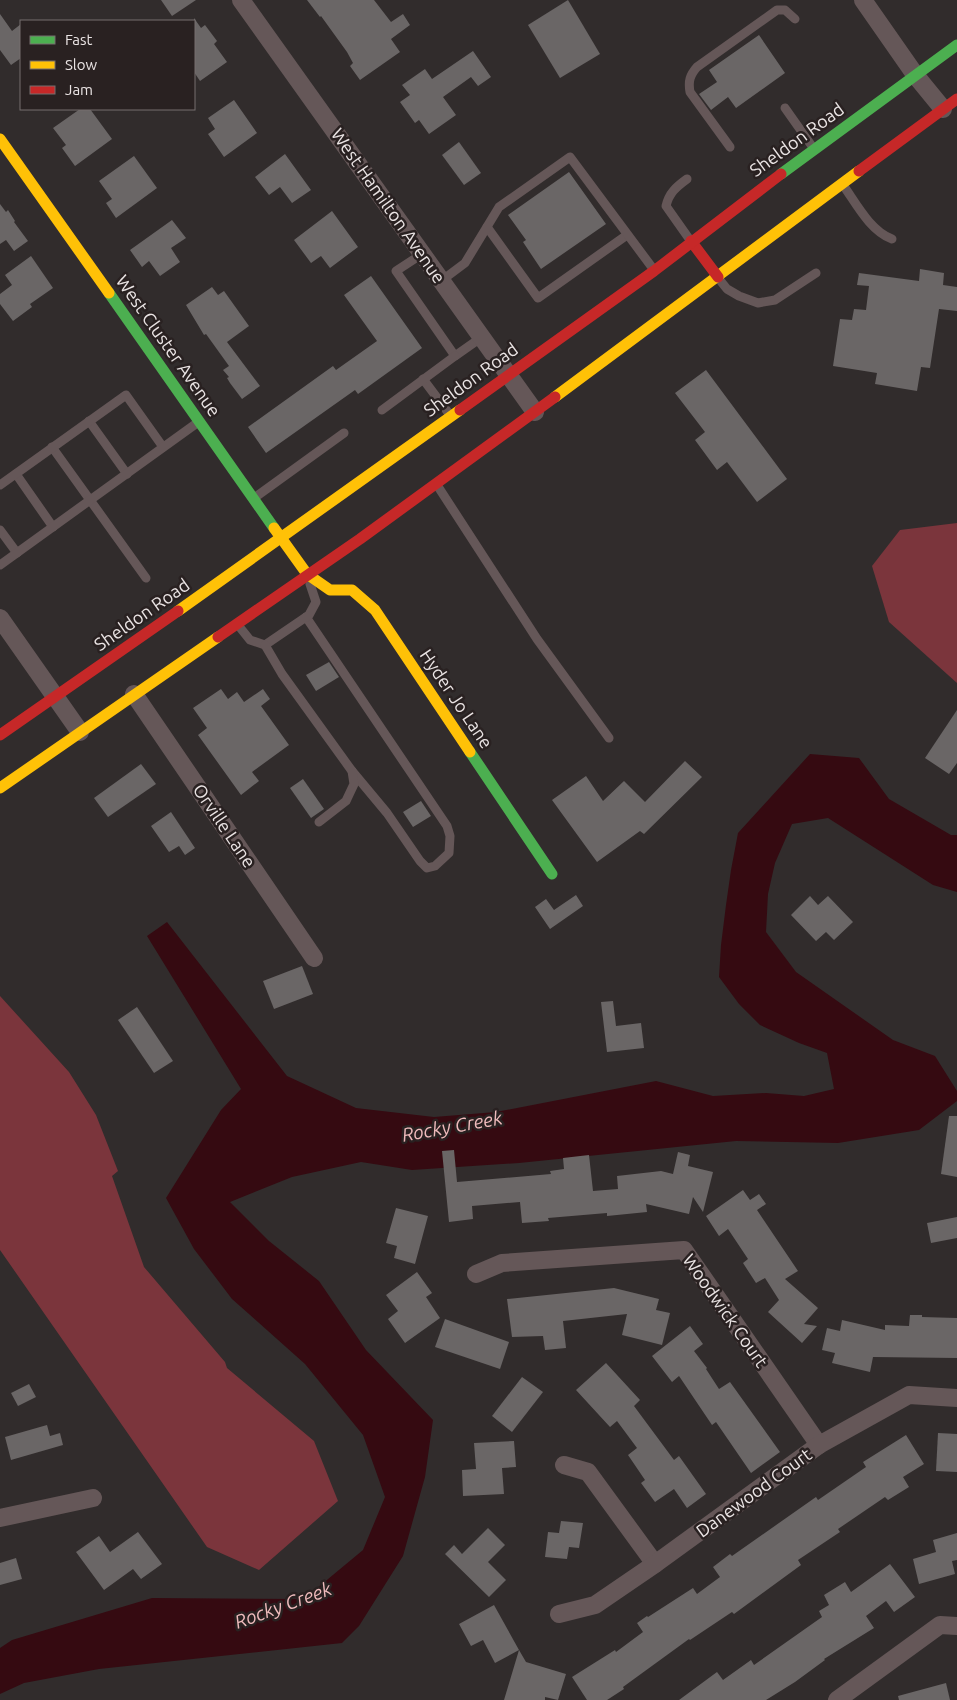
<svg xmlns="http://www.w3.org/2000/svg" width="957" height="1700" font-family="Ubuntu,sans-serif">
	<rect width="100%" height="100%" fill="#312c2c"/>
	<!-- green -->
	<g fill="#7b353c">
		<polygon points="957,523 957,683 889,622 872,566 900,530"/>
		<polygon points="0,996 69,1072 96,1115 118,1171 112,1176 144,1267 225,1362 227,1368 314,1441 338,1501 259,1570 207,1547 0,1250"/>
	</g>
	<!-- water -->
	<polygon fill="#350a11" points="810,754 859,758 889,799 951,835 957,835 957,892 933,885 828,818 792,824 775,863 768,894 766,932 796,972 893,1040 935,1056 957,1091 957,1101 919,1130 838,1143 736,1141 519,1163 412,1170 361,1162 292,1177 230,1202 269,1241 319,1281 366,1350 433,1420 425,1477 403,1556 359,1626 342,1643 99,1669 24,1683 0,1694 0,1648 12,1640 152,1598 304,1599 363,1550 385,1497 363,1435 305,1364 232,1299 194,1249 166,1198 221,1110 241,1089 147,936 167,922 287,1076 356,1108 434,1117 496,1112 656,1081 713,1096 766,1093 804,1096 834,1089 827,1053 799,1043 760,1025 739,1004 719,977 721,945 726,905 731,870 738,833"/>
	<!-- building -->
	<g fill="#6a6666">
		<polygon points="161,0 196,0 172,16"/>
		<polygon points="307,0 374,0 391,22 403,14 410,25 391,39 400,52 360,80 350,66 353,63 347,52 321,16 320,17"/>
		<polygon points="568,0 600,54 560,78 528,25"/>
		<polygon points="0,14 12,31 21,24 21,58 11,65 0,50"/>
		<polygon points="194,18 201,28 205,25 217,41 214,44 227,62 200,81 194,72"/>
		<polygon points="759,35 785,73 736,108 728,97 711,110 699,94 717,82 709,70"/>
		<polygon points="473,51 491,77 478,86 471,77 443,97 456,115 429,134 419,120 415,123 400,102 410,95 402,85 425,69 432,79"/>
		<polygon points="234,100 257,133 224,157 208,134 215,129 208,118"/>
		<polygon points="80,109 90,109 112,139 75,166 62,148 66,145 53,128"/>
		<polygon points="459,142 481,173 464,185 442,155"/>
		<polygon points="285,154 311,190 292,203 280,187 269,195 255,177"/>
		<polygon points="134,156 157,188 116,218 106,203 112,199 99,181"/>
		<polygon points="569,172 606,224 541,269 523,242 526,240 508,215"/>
		<polygon points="0,204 6,212 8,210 15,221 14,222 28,241 14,251 6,240 0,244"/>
		<polygon points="332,211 358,247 330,268 321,256 311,263 294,240"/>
		<polygon points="172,220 186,238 171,248 180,262 160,276 149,261 142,267 130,250"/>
		<polygon points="31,256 53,288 30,304 32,307 13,321 0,304 0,294 12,285 5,275"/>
		<polygon points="920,269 944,273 943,285 957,287 957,311 939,309 930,368 921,367 917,391 875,384 877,373 833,366 840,319 852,320 854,309 866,310 869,286 857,285 859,273 919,281"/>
		<polygon points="371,276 422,348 358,394 355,390 266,453 248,427 333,366 336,370 377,341 344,295"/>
		<polygon points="212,287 218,295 224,291 249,326 227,342 260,386 242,399 230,383 227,378 229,377 223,370 229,366 206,334 204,335 186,305"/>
		<polygon points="706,370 787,479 757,502 727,462 717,470 695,440 705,432 675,393"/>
		<polygon points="329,662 339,677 316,691 306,675"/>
		<polygon points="221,689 228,699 237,692 244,702 263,689 270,699 261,706 289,745 252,772 259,781 241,795 198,735 207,728 193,708"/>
		<polygon points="957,710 957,763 949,774 925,758"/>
		<polygon points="685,761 702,777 644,834 640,831 597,862 552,800 586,776 603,801 624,781 645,802"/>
		<polygon points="141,764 156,784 108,817 94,798"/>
		<polygon points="303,779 324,809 311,818 290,788"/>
		<polygon points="421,801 431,816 413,827 403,812"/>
		<polygon points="171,812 195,848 185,855 179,846 169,852 151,826"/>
		<polygon points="576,895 583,906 550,929 535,907 546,899 554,910"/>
		<polygon points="810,896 818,905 828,896 853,922 834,940 826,932 816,941 791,915"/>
		<polygon points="302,966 313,994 274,1009 263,981"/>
		<polygon points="613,1001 616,1026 641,1023 644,1048 607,1052 601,1002"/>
		<polygon points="137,1007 173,1061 154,1073 118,1020"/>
		<polygon points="949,1116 957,1116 957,1177 941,1174"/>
		<polygon points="454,1150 457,1182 551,1174 550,1171 564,1169 563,1158 589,1155 593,1191 618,1189 617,1176 661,1171 673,1174 678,1152 690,1155 688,1166 713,1172 703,1212 693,1197 689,1214 646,1204 647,1212 607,1216 607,1213 548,1218 549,1221 522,1223 520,1202 472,1206 473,1219 449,1222 442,1151"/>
		<polygon points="743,1190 750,1200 759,1194 766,1204 757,1210 798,1271 785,1279 818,1308 804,1324 817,1326 802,1343 768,1312 779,1300 765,1278 756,1283 743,1263 748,1259 728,1229 719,1236 706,1216"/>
		<polygon points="396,1208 428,1216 415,1264 394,1258 397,1246 386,1243"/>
		<polygon points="957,1217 957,1238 931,1243 927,1223"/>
		<polygon points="417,1272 432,1293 426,1297 440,1318 405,1343 388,1319 398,1311 386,1295"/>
		<polygon points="614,1288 659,1299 656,1310 670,1313 662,1345 622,1335 627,1314 563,1321 566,1348 545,1350 543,1336 512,1337 507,1299"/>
		<polygon points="910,1315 922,1315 922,1317 957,1318 957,1358 873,1357 870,1372 832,1363 835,1353 822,1350 827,1328 840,1331 842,1320 885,1330 885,1325 909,1326"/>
		<polygon points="445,1319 509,1342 500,1369 435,1347"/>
		<polygon points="690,1326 703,1344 694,1351 707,1368 706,1369 719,1389 730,1382 780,1452 751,1473 716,1422 712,1425 679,1376 672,1382 652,1356"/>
		<polygon points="606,1363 640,1400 634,1406 674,1460 679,1456 706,1494 687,1508 674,1489 655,1502 641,1483 645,1480 628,1455 637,1448 617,1421 610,1427 576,1390"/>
		<polygon points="522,1377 543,1392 512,1432 492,1416"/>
		<polygon points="29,1384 36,1397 18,1406 11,1393"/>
		<polygon points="47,1425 50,1436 60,1433 63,1445 11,1460 5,1437"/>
		<polygon points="938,1433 957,1434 957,1472 936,1471"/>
		<polygon points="906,1435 924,1464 903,1477 909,1487 888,1500 885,1497 838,1529 840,1532 798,1560 801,1565 734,1614 732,1612 690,1640 689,1639 623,1687 624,1689 607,1700 587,1700 572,1677 615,1650 616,1652 643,1632 637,1623 647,1616 648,1617 693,1588 697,1594 720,1577 713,1567 730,1554 732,1556 816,1497 818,1500 866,1467 863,1462"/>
		<polygon points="514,1441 516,1467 502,1468 504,1494 463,1496 462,1470 476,1469 474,1443"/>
		<polygon points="561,1521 583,1523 579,1548 569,1547 567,1559 545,1557 548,1532 559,1533"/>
		<polygon points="488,1528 505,1545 488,1562 506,1580 489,1597 445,1554 454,1545 462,1554"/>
		<polygon points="138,1532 162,1564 141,1579 133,1569 104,1590 76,1552 99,1536 110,1552"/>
		<polygon points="957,1533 957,1560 952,1561 955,1574 919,1584 913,1559 936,1552 933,1540"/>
		<polygon points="16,1558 22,1579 0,1585 0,1563"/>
		<polygon points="890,1564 915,1597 894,1612 886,1601 866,1616 874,1628 824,1659 825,1660 795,1682 766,1700 679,1700 717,1672 723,1680 751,1660 754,1665 822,1617 819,1611 829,1605 824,1595 845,1582 851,1592"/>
		<polygon points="494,1605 519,1650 495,1663 483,1640 471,1646 459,1624"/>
		<polygon points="519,1650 526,1662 566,1674 558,1700 545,1697 545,1700 504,1700"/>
		<polygon points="946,1683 950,1700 899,1700 898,1696"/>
	</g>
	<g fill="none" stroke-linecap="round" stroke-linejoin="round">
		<!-- lane -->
		<g stroke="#655758" stroke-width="9">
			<polyline points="785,108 814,149"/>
			<path d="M730,147L690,92C688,81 690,75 697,67L777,10H785L795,19"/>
			<path d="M687,179C676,187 669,193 666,206L690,240"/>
			<path d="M843,185C856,203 870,231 892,239"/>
			<polyline points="487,227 538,298 627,235"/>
			<polyline points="422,254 396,271 455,356 482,337"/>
			<polyline points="719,279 727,289 739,296 758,303 775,300 816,273"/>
			<polyline points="441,281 465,263 499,207 570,157 654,270"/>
			<polyline points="423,379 450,415"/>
			<polyline points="382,410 455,356"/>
			<polyline points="89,421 127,474"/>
			<polyline points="52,447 146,578"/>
			<polyline points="16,474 53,527"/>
			<polyline points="0,485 126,395 163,447"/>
			<polyline points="437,485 537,639 609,738"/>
			<polyline points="254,498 344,433"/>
			<polyline points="0,530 17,553"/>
			<polyline points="0,565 197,423"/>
			<polyline points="306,617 447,826 450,836 449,853 435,866 427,868 420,861 387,813 352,771"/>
			<polyline points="238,625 250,640 265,645 309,615 316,602 310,584"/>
			<polyline points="265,645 282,674 352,771 354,784 346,801 319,822"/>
		</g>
		<!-- street -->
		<g stroke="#655758" stroke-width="18">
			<polyline points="241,0 535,412"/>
			<polyline points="863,0 916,76 943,109"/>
			<polyline points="0,618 80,732"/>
			<polyline points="134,694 314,958"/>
			<polyline points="476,1274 502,1263 684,1250 819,1445"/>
			<polyline points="564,1465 588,1472 655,1564"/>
			<polyline points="0,1518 93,1498"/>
			<polyline points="559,1614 595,1605 655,1564 819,1445 909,1395 957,1398"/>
			<polyline points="837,1700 940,1625 957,1626"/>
		</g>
		<!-- fast -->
		<g stroke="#4caf50" stroke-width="11">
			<polyline points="781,174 957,45"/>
			<polyline points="109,293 274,528"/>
			<polyline points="470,752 552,874"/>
		</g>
		<!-- slow -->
		<g stroke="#ffc107" stroke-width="11">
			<polyline points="0,139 109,293"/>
			<polyline points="555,397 859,171"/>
			<polyline points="274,528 307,574 330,590 352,590 375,610 470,752"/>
			<polyline points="178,611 460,410"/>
			<polyline points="0,788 218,637"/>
		</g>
		<!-- jam -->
		<g stroke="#c62828" stroke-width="11">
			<polyline points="859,171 957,99"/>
			<polyline points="691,241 718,277"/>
			<polyline points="460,410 654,271 781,174"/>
			<polyline points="218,637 360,539 555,397"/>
			<polyline points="0,735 178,611"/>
		</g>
	</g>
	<g text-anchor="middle" stroke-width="5" stroke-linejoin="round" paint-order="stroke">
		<!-- street labels -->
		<g font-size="18" fill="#eae4e4" stroke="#292121">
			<text transform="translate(797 140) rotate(-36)" y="6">Sheldon Road</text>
			<text transform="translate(388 206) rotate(55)" y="6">West Hamilton Avenue</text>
			<text transform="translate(168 346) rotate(55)" y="6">West Cluster Avenue</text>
			<text transform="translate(471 380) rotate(-36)" y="6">Sheldon Road</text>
			<text transform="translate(142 615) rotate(-35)" y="6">Sheldon Road</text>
			<text transform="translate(456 699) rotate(56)" y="6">Hyder Jo Lane</text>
			<text transform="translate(224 826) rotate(56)" y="6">Orville Lane</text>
			<text transform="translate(725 1311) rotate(55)" y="6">Woodwick Court</text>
			<text transform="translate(754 1493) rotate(-36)" y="6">Danewood Court</text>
		</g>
		<!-- water labels -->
		<g font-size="19" font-style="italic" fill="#efbbbc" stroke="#292121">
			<text transform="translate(452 1126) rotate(-10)" y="7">Rocky Creek</text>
			<text transform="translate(283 1605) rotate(-20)" y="7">Rocky Creek</text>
		</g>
	</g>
	<!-- legend -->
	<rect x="20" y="20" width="175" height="90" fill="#292121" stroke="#766f6f"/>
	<rect x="30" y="36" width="25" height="8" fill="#4caf50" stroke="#766f6f"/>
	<text x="65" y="45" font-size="15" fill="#eae4e4">Fast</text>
	<rect x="30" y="61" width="25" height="8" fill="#ffc107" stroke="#766f6f"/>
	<text x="65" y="70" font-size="15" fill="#eae4e4">Slow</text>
	<rect x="30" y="86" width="25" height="8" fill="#c62828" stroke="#766f6f"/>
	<text x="65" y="95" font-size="15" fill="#eae4e4">Jam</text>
</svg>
